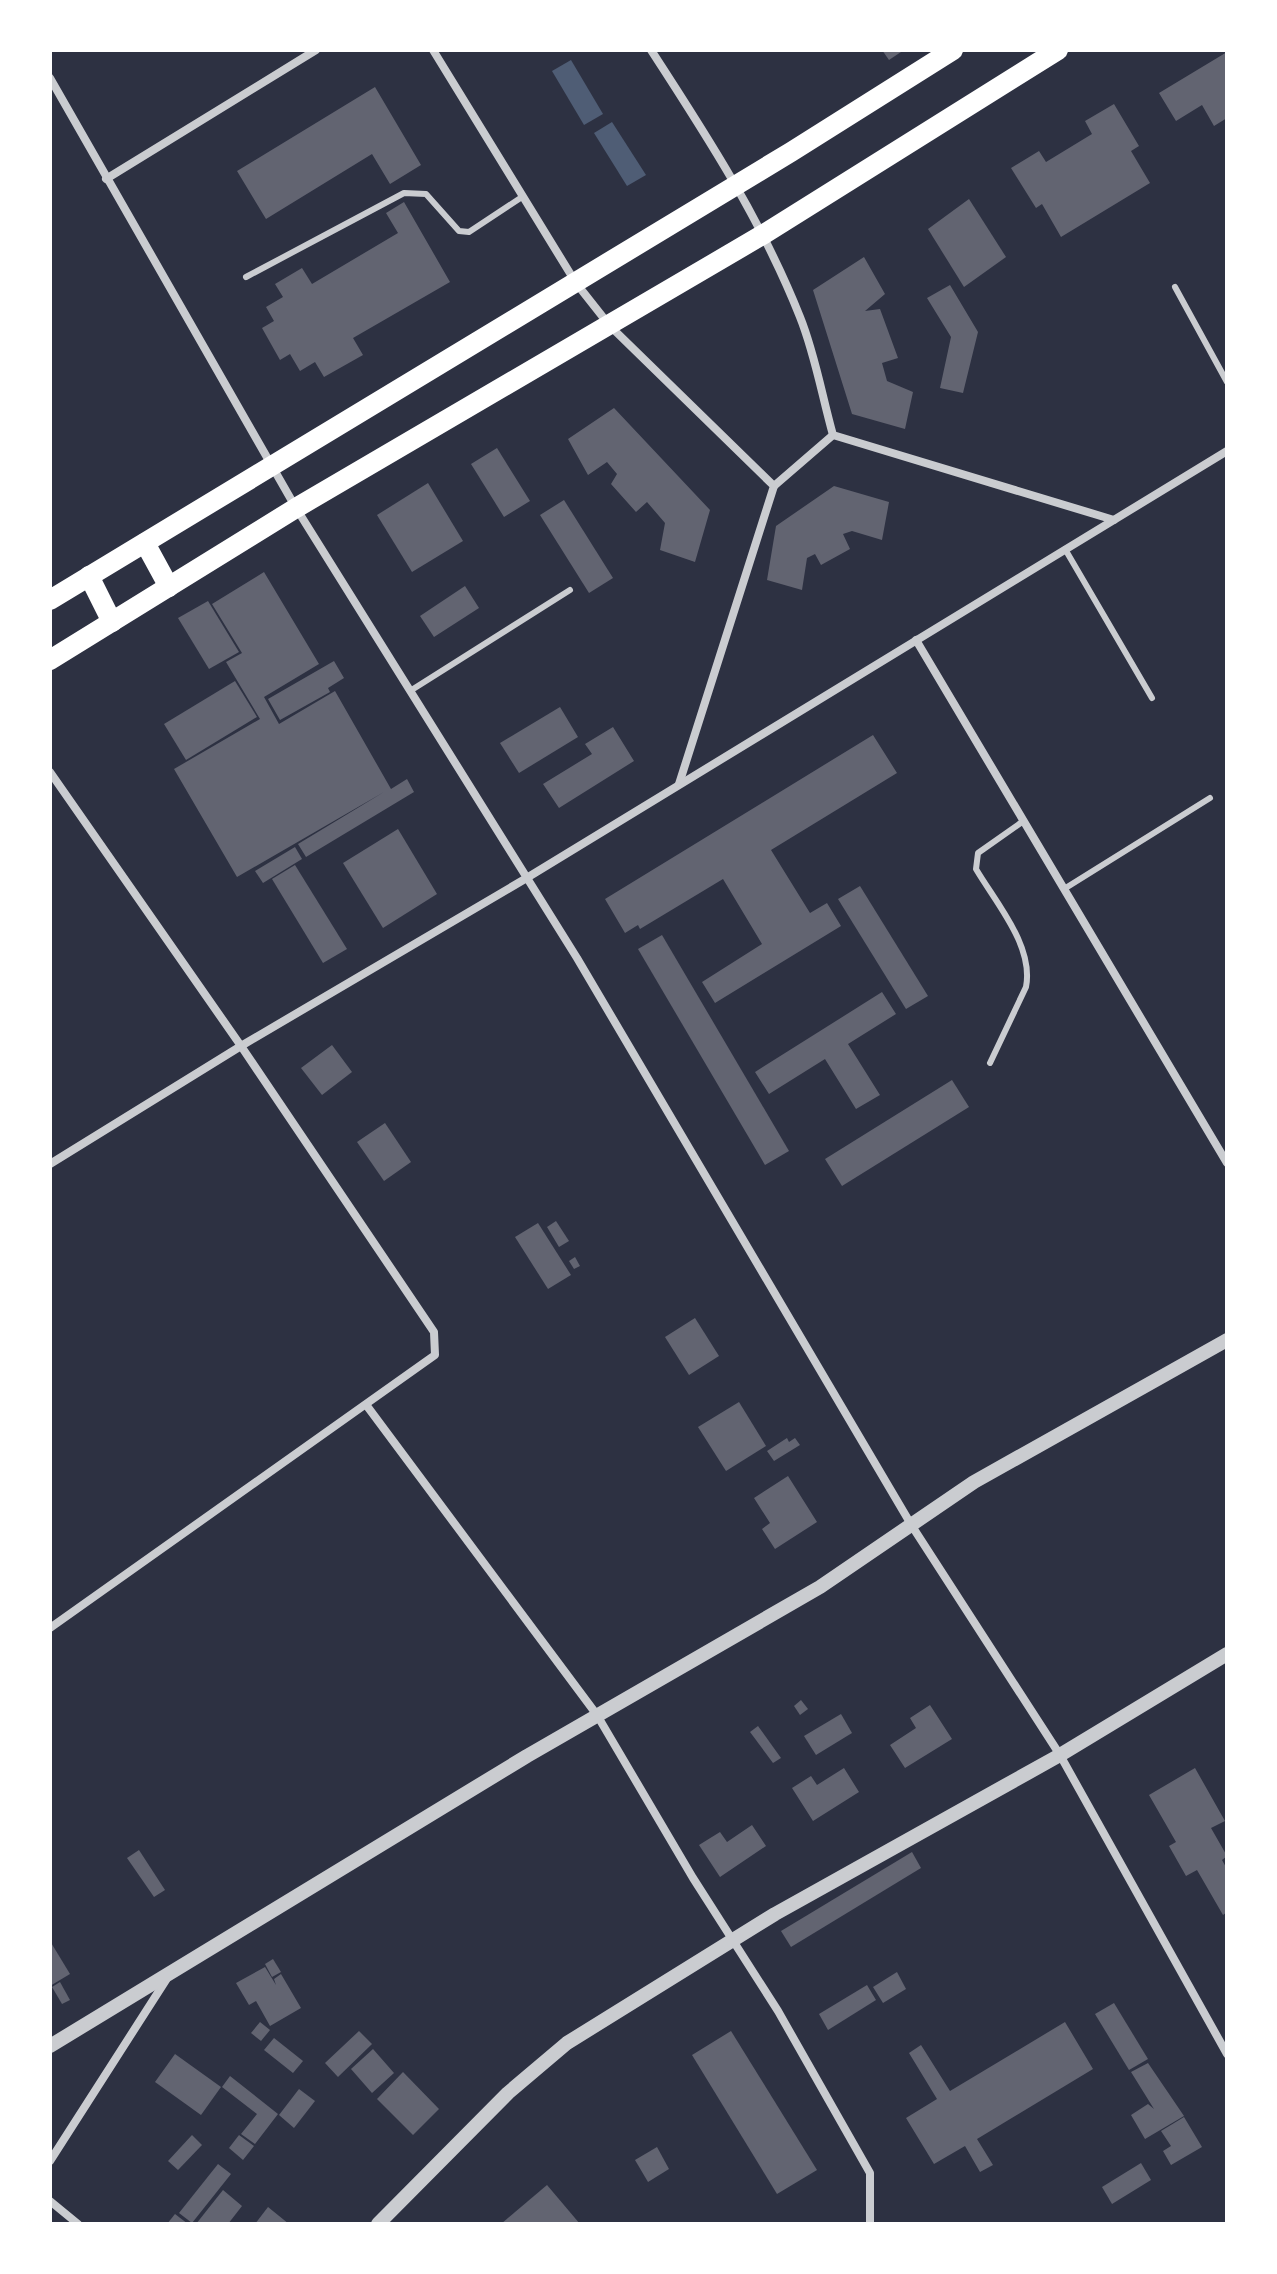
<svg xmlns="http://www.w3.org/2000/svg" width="1277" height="2274" font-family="'Nunito Sans',sans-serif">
	<rect width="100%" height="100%" fill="#2d3142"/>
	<!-- water -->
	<g fill="#4f5d75">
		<polygon points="571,60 603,114 584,125 552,71"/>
		<polygon points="612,122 646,175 627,186 594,133"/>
	</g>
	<!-- building -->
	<g fill="#626471">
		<polygon points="882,50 904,50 889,60"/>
		<polygon points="1227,52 1227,118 1214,126 1202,105 1176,121 1159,93"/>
		<polygon points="375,87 421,165 390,184 372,154 266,219 237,171"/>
		<polygon points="1114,104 1139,146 1131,151 1150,183 1061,237 1042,204 1036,208 1011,168 1039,151 1046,162 1092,134 1085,121"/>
		<polygon points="969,199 1006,257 964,287 928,229"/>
		<polygon points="404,202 450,282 353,338 363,355 324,377 315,362 300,371 290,354 280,360 262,328 274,321 266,307 283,297 275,284 302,268 312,284 398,233 386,213"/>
		<polygon points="864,257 885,294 865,311 880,309 898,358 882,363 887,381 913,392 905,429 852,414 813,290"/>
		<polygon points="950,285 978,332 963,393 940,388 951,337 927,298"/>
		<polygon points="614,408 710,510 695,562 660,550 665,523 647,502 636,512 611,484 617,474 607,462 588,475 568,439"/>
		<polygon points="497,448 530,501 504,517 471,464"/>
		<polygon points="428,483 463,541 412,572 377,515"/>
		<polygon points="834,486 889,502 882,540 852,531 843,534 850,549 821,565 815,554 807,558 802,590 767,580 776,526"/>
		<polygon points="564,500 613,578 589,593 540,515"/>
		<polygon points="264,572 319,664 264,697 279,724 335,691 391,789 407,779 414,792 306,857 298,844 384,792 237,877 174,769 260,719 226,662 242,653 212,604"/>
		<polygon points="465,586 479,608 434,637 420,616"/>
		<polygon points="208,601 239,652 209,669 178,618"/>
		<polygon points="334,661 344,678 328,688 330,692 280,720 268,699"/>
		<polygon points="235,681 257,717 186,760 164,724"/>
		<polygon points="560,707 578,737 519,773 500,743"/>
		<polygon points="613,727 634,761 559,808 543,784 592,754 585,744"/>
		<polygon points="873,735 897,773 771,850 810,913 827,903 841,926 715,1003 702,982 762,944 723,879 640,929 638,925 625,933 605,899"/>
		<polygon points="398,829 437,894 383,928 343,863"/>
		<polygon points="295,847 302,859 263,883 255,871"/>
		<polygon points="295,865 347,949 323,963 272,879"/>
		<polygon points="860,886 928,996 906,1009 838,899"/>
		<polygon points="662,935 789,1151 765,1165 638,949"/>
		<polygon points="882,992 896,1014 848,1044 880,1095 856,1109 825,1059 769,1094 755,1072"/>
		<polygon points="332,1045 352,1072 322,1095 301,1068"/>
		<polygon points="952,1080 969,1107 842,1186 825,1159"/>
		<polygon points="385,1123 411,1162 384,1181 357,1142"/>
		<polygon points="556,1221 569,1241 559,1247 547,1227"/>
		<polygon points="538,1223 571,1275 548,1289 515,1237"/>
		<polygon points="575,1257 580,1266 574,1269 569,1261"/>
		<polygon points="695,1318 719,1356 689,1375 665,1337"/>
		<polygon points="739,1402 766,1446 726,1471 698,1427"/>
		<polygon points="787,1438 789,1442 795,1438 800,1445 774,1461 767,1451"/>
		<polygon points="788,1476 817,1522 775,1549 762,1529 770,1523 754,1498"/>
		<polygon points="801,1700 808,1709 800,1715 794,1706"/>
		<polygon points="930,1705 952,1739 905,1768 890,1745 916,1728 910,1718"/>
		<polygon points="841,1714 852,1733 816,1755 804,1736"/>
		<polygon points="758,1726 781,1758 773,1763 750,1732"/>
		<polygon points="844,1768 859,1792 813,1821 792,1788 811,1776 817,1785"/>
		<polygon points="1195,1768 1225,1821 1211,1828 1227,1856 1222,1860 1227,1869 1227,1912 1223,1915 1197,1870 1186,1876 1169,1846 1176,1842 1149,1795"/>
		<polygon points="752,1825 766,1846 720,1877 699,1845 720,1832 727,1842"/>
		<polygon points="139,1850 165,1890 154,1897 127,1858"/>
		<polygon points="912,1852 921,1868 791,1947 781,1931"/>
		<polygon points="50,1941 70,1974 50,1986"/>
		<polygon points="273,1959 281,1972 272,1977 265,1964"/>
		<polygon points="265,1967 276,1985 274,1979 281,1974 301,2008 270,2026 256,2001 249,2005 236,1983"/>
		<polygon points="897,1972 906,1989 883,2003 873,1987"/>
		<polygon points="60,1982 70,2000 62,2004 52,1987"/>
		<polygon points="867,1985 876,2000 828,2030 819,2014"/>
		<polygon points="1114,2003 1148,2059 1129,2070 1095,2014"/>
		<polygon points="260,2022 270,2030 261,2041 251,2033"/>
		<polygon points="1065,2022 1093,2069 977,2139 993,2165 980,2172 965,2146 934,2164 906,2118 937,2099 909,2053 921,2045 950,2091"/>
		<polygon points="359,2031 372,2044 338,2077 325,2063"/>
		<polygon points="731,2031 817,2170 777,2194 692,2055"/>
		<polygon points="274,2038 303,2061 293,2073 264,2050"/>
		<polygon points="373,2049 394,2073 372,2093 351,2069"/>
		<polygon points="175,2054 221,2087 201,2115 155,2082"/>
		<polygon points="1148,2063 1184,2116 1145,2139 1131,2115 1148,2104 1154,2109 1131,2072"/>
		<polygon points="403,2072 439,2109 413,2135 377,2099"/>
		<polygon points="230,2076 278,2114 255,2144 241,2134 257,2114 222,2087"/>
		<polygon points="299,2089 315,2101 294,2128 279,2115"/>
		<polygon points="1184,2117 1202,2147 1171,2165 1163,2151 1171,2146 1161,2131"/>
		<polygon points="192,2135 202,2145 178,2170 168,2161"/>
		<polygon points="239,2135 254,2146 243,2160 229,2148"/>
		<polygon points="657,2147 669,2169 648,2182 635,2160"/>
		<polygon points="1141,2163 1151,2180 1112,2204 1102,2187"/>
		<polygon points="218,2164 231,2174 192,2223 179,2213"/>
		<polygon points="547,2185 580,2224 501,2224"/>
		<polygon points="223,2190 242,2206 228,2224 196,2224"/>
		<polygon points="268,2207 289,2224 255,2224"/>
		<polygon points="175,2214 188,2224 167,2224"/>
	</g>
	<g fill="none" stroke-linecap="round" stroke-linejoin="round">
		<!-- service -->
		<g stroke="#caccd0" stroke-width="6">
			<polyline points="246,277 404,193 426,194 459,231 469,232 522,197"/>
			<polyline points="1175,287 1227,382"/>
			<polyline points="1065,549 1152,698"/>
			<polyline points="410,691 570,590"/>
			<polyline points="1064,889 1210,798"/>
			<path d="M990,1063L1026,987C1034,946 996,903 976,869L978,853L1022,822"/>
		</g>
		<!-- minor -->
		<g stroke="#caccd0" stroke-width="8">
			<polyline points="433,50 576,283 610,326 774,486 679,784"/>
			<path d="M651,50C707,136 762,221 800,317C815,354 822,396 833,435L1114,520"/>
			<polyline points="50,78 296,508 577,958 912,1526 1060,1755 1227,2054"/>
			<polyline points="106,179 316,50"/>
			<polyline points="774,486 833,435"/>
			<polyline points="916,640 1227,1163"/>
			<polyline points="50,772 241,1046 434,1332 435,1355 50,1628"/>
			<polyline points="50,1164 241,1046 525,879 1227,451"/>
			<polyline points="367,1406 597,1715 693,1878 778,2011 870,2173 870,2224"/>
			<polyline points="50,2161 166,1980"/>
			<polyline points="50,2201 78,2224"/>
		</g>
		<!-- tertiary -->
		<g stroke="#caccd0" stroke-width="14">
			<polyline points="50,2046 527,1756 820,1587 974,1482 1227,1340"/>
			<polyline points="378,2224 508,2093 567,2043 775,1914 1060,1755 1227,1654"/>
		</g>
		<!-- primary -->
		<g stroke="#fff" stroke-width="20">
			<polyline points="145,543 169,587"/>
			<polyline points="89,576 112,622"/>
			<polyline points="50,600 791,152 953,50"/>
			<polyline points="50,660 296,508 764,234 1058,50"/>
		</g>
	</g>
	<!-- border -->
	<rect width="1277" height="2274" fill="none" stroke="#ffffff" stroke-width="104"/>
</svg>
